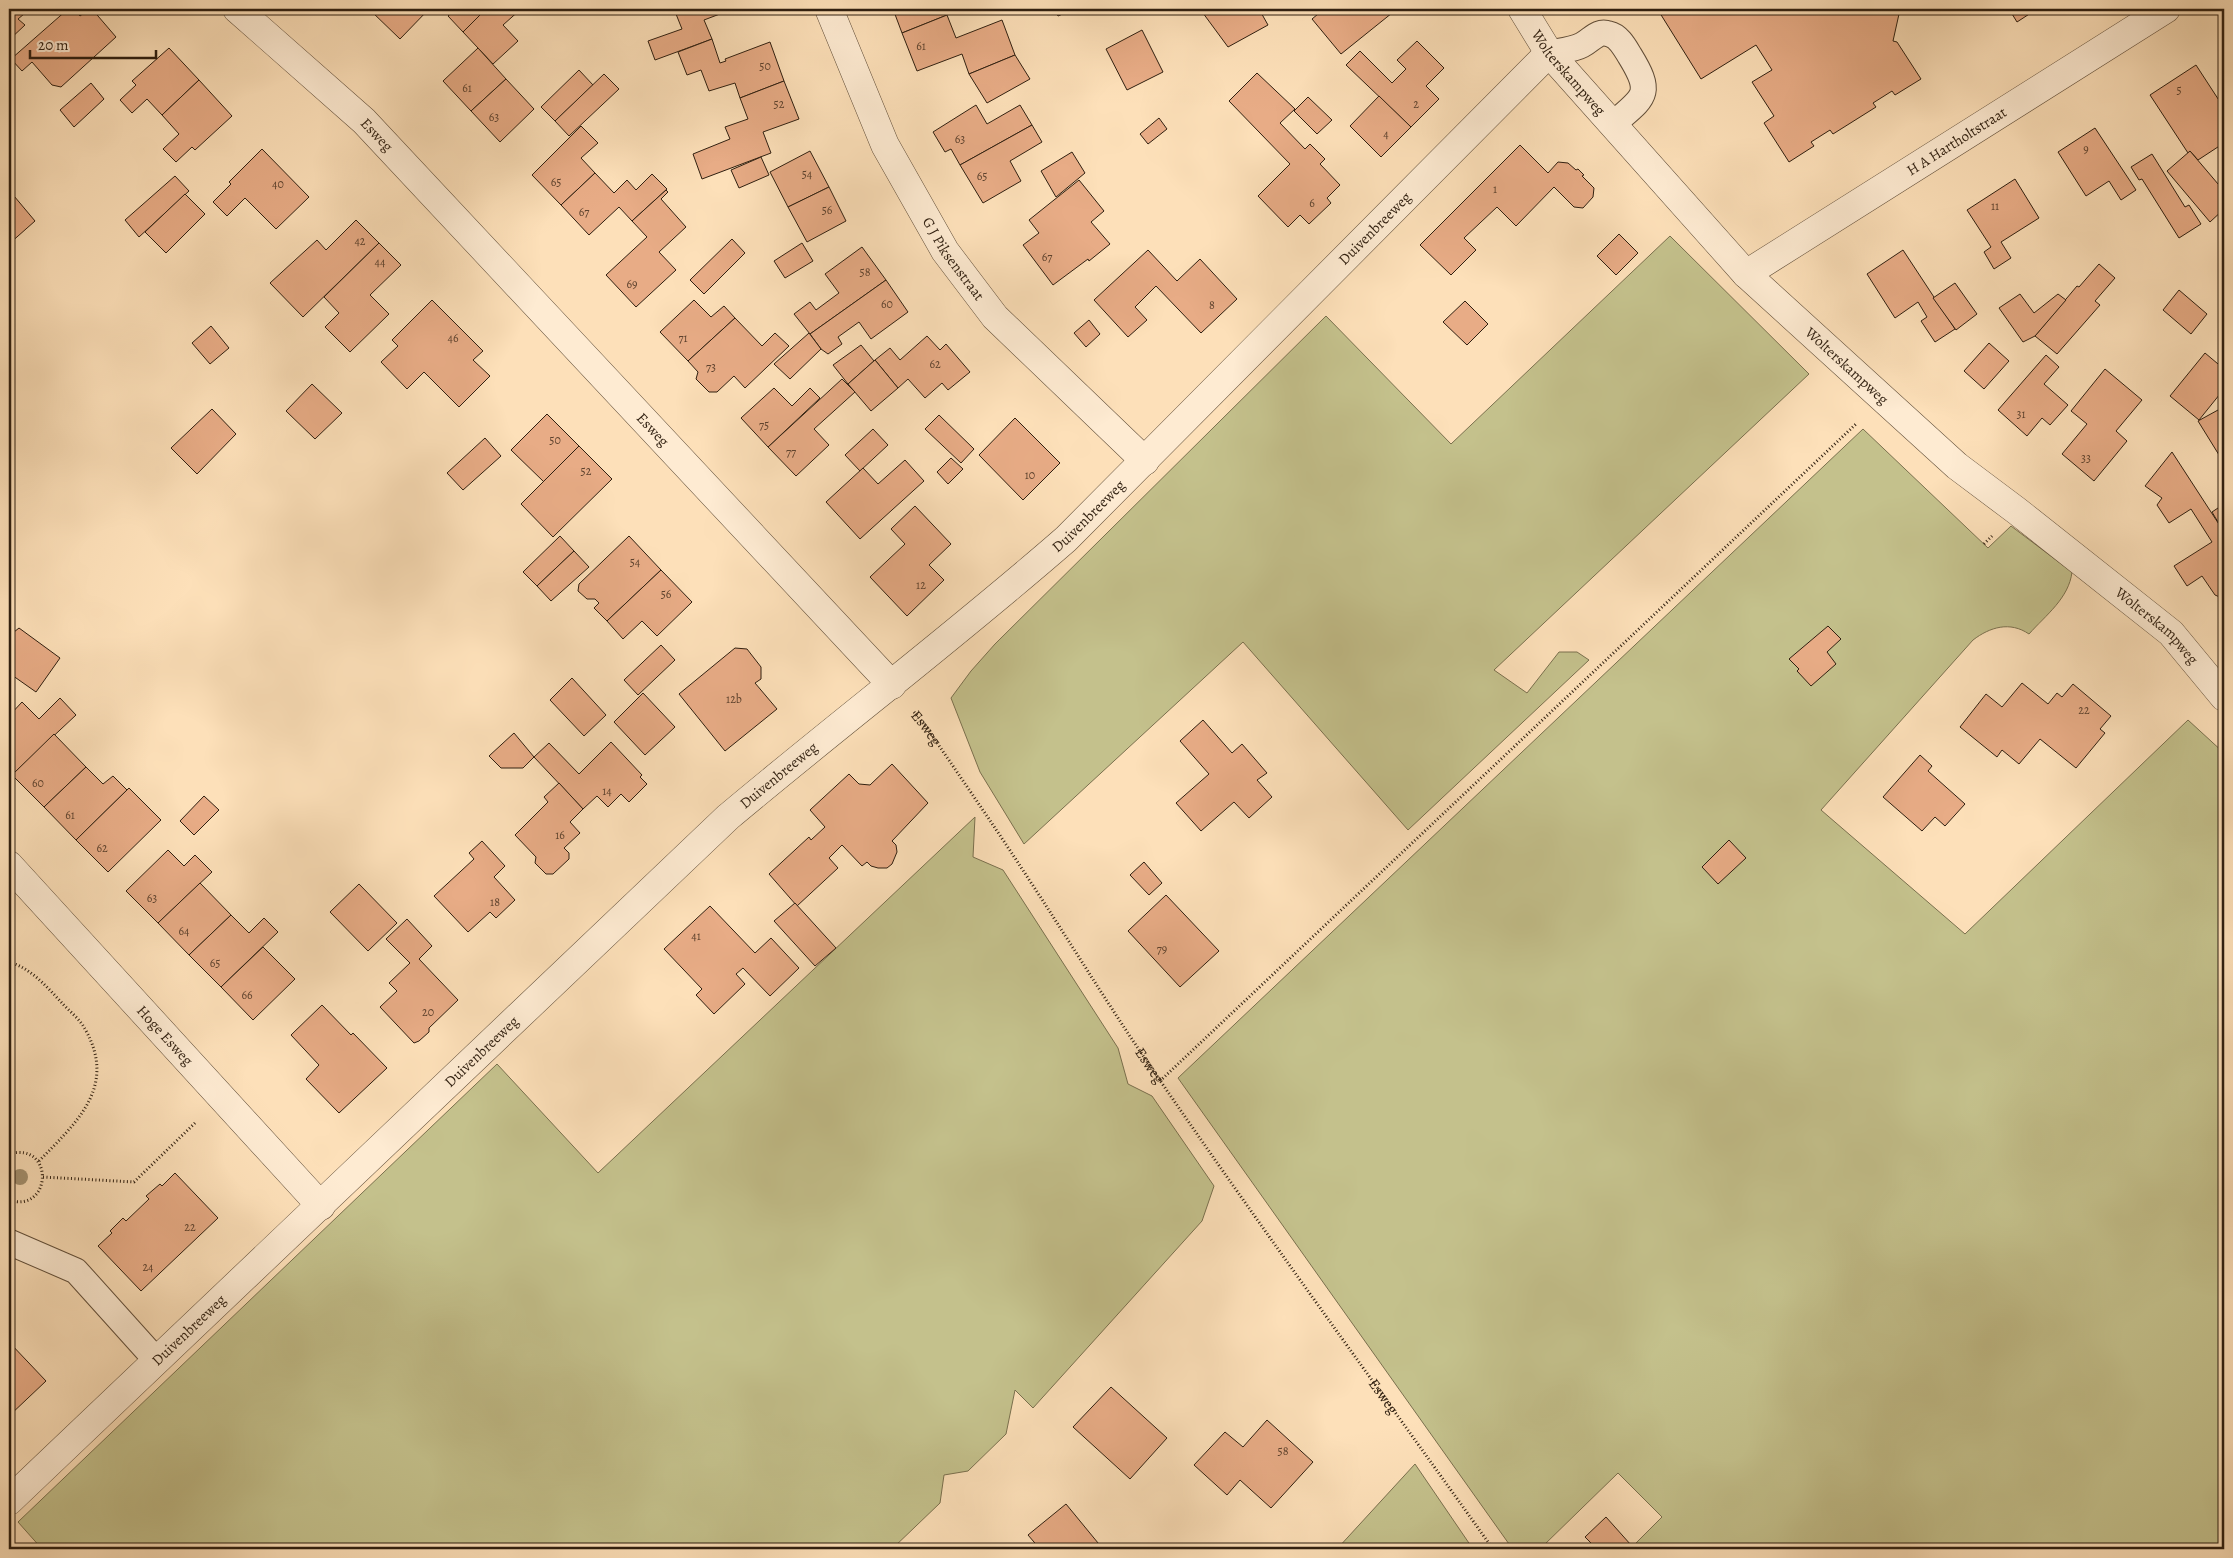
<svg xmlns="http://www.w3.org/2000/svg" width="2233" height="1558" font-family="Alegreya,serif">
	<rect width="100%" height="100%" fill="#fde0b9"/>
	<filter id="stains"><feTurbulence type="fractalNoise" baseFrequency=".004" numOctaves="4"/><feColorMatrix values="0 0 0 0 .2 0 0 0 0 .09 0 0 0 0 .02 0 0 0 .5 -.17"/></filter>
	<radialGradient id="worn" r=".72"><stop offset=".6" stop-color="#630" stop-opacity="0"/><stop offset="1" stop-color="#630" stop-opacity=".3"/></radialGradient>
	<!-- green -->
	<g fill="#c4c18c" stroke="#7a704e">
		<polygon points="1670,236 1809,374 1494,670 1527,693 1559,652 1577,652 1589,660 1408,830 1243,642 1024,844 980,772 951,698 971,671 995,644 1326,316 1451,444"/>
		<path d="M1863,429L1988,548L2011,526L2072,572C2069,598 2046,615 2029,634C2010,621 1990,627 1973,640L1821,810L1965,934L2188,720L2224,753V1549H1630L1662,1517L1618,1473L1543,1546L1509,1544L1178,1078Z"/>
		<polygon points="975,817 973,857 1003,870 1118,1048 1128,1084 1152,1096 1214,1186 1202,1221 1033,1408 1015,1390 1006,1434 968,1471 944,1475 940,1503 892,1549 42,1549 18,1522 497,1064 598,1173"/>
		<polygon points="1415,1464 1473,1549 1337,1549"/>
	</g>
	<!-- building -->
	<g fill="#e8ac86" stroke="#2f1f10">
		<polygon points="9,9 30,9 18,19 25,25 9,40"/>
		<polygon points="68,9 74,9 80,16 89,9 92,9 116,37 61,87 52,85 32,62 22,71 11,59"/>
		<polygon points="373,9 429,9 400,39 371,11"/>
		<polygon points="456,9 486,9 463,32 448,16"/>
		<polygon points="486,9 521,9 503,25 518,41 493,64 463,32"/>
		<polygon points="680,9 733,9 704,20 712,39 655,60 648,41 682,29 676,14 682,12"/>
		<polygon points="893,9 945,9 947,15 902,33"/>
		<polygon points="1054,9 1074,9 1058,16"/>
		<polygon points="1200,9 1259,9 1268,25 1228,47"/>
		<polygon points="1314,9 1397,9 1341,54 1312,19 1318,14"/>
		<polygon points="1660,9 1907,9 1899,14 1893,41 1897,42 1921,79 1895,95 1892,91 1873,103 1876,107 1833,134 1830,130 1811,142 1814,146 1789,162 1764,123 1774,116 1752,82 1772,70 1756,45 1701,79 1658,10"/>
		<polygon points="2009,9 2037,9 2017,22"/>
		<polygon points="947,15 956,38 1002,20 1015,55 969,74 962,54 917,71 902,33"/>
		<polygon points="1142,30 1163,72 1127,90 1106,49"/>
		<polygon points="712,39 720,63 726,61 725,59 770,42 784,81 740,98 735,83 709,91 701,70 687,75 678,52"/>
		<polygon points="1417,41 1444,68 1426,86 1439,99 1411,127 1346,65 1360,51 1392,83 1406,69 1397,60"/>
		<polygon points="169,48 199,80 162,115 147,99 132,113 120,100 136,85 132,81"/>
		<polygon points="478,48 506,79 471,111 443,81"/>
		<polygon points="1015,55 1030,79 987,103 969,74"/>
		<polygon points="2196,65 2224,108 2224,143 2198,160 2190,151 2188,153 2150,95"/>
		<polygon points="579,70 593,85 555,121 541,107"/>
		<polygon points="1257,73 1295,109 1280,123 1305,149 1310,144 1325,159 1320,164 1340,185 1327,198 1331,203 1309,224 1300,215 1288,227 1258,196 1290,164 1229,101"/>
		<polygon points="604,74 619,89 569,136 555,121"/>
		<polygon points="506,79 534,109 500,142 471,111"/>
		<polygon points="199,80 232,116 195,150 192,147 176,162 163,149 179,134 162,115"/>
		<polygon points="784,81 799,119 763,132 771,153 702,179 693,154 730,139 725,127 748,119 740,98"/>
		<polygon points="91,83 104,99 74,127 60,110"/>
		<polygon points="1379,96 1411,127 1381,157 1350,126"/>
		<polygon points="1308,97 1332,120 1317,134 1294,111"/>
		<polygon points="976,105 987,124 1020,105 1032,125 960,165 951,149 945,152 933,132"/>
		<polygon points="1159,118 1167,129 1148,144 1140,134"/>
		<polygon points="1032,125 1042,142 1010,161 1021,181 983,203 960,165"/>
		<polygon points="581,126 598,143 581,158 595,173 561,205 532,175"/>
		<polygon points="2095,128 2136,190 2121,200 2109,181 2086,196 2058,152"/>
		<polygon points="1520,145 1548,173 1558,162 1568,163 1576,170 1578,169 1584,175 1582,176 1594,188 1593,197 1583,208 1574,207 1554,187 1516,226 1497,207 1464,238 1476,250 1451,275 1420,245"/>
		<polygon points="262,149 309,197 276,229 245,198 227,216 213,202 231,184 229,182"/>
		<polygon points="810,151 829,187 788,207 770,172"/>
		<polygon points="2190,151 2224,191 2224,209 2210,222 2167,171"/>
		<polygon points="1072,152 1085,173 1056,197 1041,171"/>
		<polygon points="2152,154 2185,207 2189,205 2201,224 2179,238 2142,179 2139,180 2131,167"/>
		<polygon points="761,157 769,175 739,188 731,170"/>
		<polygon points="595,173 614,193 627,180 636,190 652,174 667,189 632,221 619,207 589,235 561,205"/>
		<polygon points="175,176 189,191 139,237 125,220"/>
		<polygon points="2015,179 2039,218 2001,242 2011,258 1994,269 1984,252 1991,247 1967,210"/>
		<polygon points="1079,180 1104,211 1091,222 1110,244 1089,261 1088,259 1053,285 1023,245 1039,233 1029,220"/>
		<polygon points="829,187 846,221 807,242 788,207"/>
		<polygon points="9,190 35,221 9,244"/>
		<polygon points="666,190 668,192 661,199 686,227 659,252 676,270 636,307 606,275 647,237 632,221"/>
		<polygon points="185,194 205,214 166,253 145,232"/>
		<polygon points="356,220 379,243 303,317 270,283 317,240 326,250"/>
		<polygon points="1619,234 1638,253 1616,275 1597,256"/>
		<polygon points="732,239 745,253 704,294 690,280"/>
		<polygon points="379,243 401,265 370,295 389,314 350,352 325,327 339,313 324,297"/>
		<polygon points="802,243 813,261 785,278 774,261"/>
		<polygon points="862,247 886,280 810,334 794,314 810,302 816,310 839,293 825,274"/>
		<polygon points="1148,250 1177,281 1200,259 1237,299 1201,333 1156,286 1135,307 1147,320 1128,337 1094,300"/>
		<polygon points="1903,250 1955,329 1935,342 1921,321 1927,317 1918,302 1895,318 1867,274"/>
		<polygon points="2099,264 2115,278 2095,301 2100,305 2057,354 2035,336 2077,286 2079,287"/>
		<polygon points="886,280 908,312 871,339 859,322 838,337 842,344 828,354 821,349 810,334"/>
		<polygon points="1955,283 1977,314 1956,330 1933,298"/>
		<polygon points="2179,290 2207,314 2191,334 2163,310"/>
		<polygon points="2020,294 2034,313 2058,294 2066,300 2035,336 2023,342 1999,308"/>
		<polygon points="432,300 483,351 473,360 490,376 459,407 424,372 407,389 381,362 398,346 392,340"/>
		<polygon points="694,300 711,317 724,306 735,318 688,361 660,332"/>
		<polygon points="1465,301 1488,324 1467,345 1443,322"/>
		<polygon points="735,318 762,346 775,333 789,346 745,388 734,376 717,392 709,392 696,379 698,372 688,361"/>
		<polygon points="1089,320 1100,334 1086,347 1074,333"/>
		<polygon points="211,326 229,348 210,364 192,343"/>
		<polygon points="809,333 821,349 790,379 774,364"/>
		<polygon points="927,336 940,350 946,344 970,372 948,390 942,383 925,398 908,379 898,388 875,360 890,348 900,360"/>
		<polygon points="1989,343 2009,361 1984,389 1964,371"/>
		<polygon points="861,345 874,361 848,384 833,365"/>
		<polygon points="2205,353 2224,369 2224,389 2199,420 2170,396"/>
		<polygon points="2046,355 2059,367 2044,384 2068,405 2050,425 2042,418 2027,436 1998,410"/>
		<polygon points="875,360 898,388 871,411 848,384"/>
		<polygon points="2105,369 2142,400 2116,431 2127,441 2094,481 2062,454 2087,424 2071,411"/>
		<polygon points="842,379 855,392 814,429 829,445 796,476 768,447"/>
		<polygon points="312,384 342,413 315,439 286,411"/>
		<polygon points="774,388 792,406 810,388 820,398 768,447 741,418"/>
		<polygon points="212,409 236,434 197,474 171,448"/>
		<polygon points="2218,410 2224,419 2224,463 2198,421"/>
		<polygon points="547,414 579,446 544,482 511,450"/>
		<polygon points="939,415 974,449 961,463 925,429"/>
		<polygon points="1015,418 1060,463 1023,500 979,455"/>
		<polygon points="873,429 888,445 860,471 845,455"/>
		<polygon points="485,438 501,456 463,490 447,473"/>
		<polygon points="579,446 612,479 553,537 521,504"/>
		<polygon points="2172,452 2224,532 2224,597 2222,598 2215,595 2202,576 2187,586 2174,566 2212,542 2191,509 2169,523 2157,505 2162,498 2145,486"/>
		<polygon points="951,458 963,469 948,484 937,472"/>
		<polygon points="905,460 924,481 860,539 826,502 863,468 878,484"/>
		<polygon points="2224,504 2224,532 2212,512"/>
		<polygon points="915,506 951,544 929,565 944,580 907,616 870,577 905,544 891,529"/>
		<polygon points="560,536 574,551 537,586 523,572"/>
		<polygon points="629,536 661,570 607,621 594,608 599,603 595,599 587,599 578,591 579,584"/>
		<polygon points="574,551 589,567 551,601 537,586"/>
		<polygon points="661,570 692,602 657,636 642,621 623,639 607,621"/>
		<polygon points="1828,626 1841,639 1827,652 1836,664 1811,686 1797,671 1799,669 1789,659"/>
		<polygon points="19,628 60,658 36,692 9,673 9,636"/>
		<polygon points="661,645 675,660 638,695 624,680"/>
		<polygon points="735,648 747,649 761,667 761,679 755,683 777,709 725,751 679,694"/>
		<polygon points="572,678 606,715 584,736 550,700"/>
		<polygon points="2022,683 2048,704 2057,693 2062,697 2073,684 2111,716 2100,729 2105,733 2076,768 2040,739 2019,764 2002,750 1997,757 1960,727 1986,694 2002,707"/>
		<polygon points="643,693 675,727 645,755 614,722"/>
		<polygon points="60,698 76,715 12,775 9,771 9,716 22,702 39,719"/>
		<polygon points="1203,720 1232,753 1242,744 1267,773 1257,780 1272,797 1249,818 1234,802 1201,831 1176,803 1209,774 1180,741"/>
		<polygon points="514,733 534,757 523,768 501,768 489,756"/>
		<polygon points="54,734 86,767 44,807 12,775"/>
		<polygon points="611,742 642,775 640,777 647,784 629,802 621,794 608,807 597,796 583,809 534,757 549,743 579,774"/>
		<polygon points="1920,755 1932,766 1928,771 1965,804 1945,826 1935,817 1922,831 1883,797"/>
		<polygon points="892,764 928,803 892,841 896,845 897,852 892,864 887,868 878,868 871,866 867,862 862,866 842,845 829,858 838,868 797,906 769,874 809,837 811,840 825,827 810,810 849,774 859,784 870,785"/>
		<polygon points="86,767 103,784 113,776 127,790 76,840 44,807"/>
		<polygon points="559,783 583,809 570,822 580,833 564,848 569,853 569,859 553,874 546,874 535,863 536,857 515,835 548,802 544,797"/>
		<polygon points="129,788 161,820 108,872 76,840"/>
		<polygon points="204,796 219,810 194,835 180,821"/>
		<polygon points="1729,840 1746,858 1718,884 1702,867"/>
		<polygon points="482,841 505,866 494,877 515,900 496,918 490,912 468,932 434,896 474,859 469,853"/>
		<polygon points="168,850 184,866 195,855 212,872 158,923 126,891"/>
		<polygon points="1144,862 1162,883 1149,895 1130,875"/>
		<polygon points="200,883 231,915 189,955 158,923"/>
		<polygon points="359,884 397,923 368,951 330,912"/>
		<polygon points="1166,895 1219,951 1180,987 1128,931"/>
		<polygon points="795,903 836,948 815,966 774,921"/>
		<polygon points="710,906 755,953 771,938 799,968 770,996 743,968 736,974 745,984 714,1014 696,995 702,989 664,949"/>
		<polygon points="231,915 249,933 264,918 278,932 221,987 189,955"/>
		<polygon points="407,919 432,946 419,959 458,1000 429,1028 429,1032 419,1041 414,1043 380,1007 397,991 389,983 410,963 386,939"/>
		<polygon points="263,947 295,979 253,1020 221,987"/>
		<polygon points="322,1005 351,1035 353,1033 387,1068 339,1113 306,1079 319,1065 291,1035"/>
		<polygon points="175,1173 218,1218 141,1291 98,1246 112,1233 110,1231 123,1218 126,1221 149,1199 146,1196 160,1184 162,1186"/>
		<polygon points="9,1342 46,1381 9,1416"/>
		<polygon points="1111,1387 1167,1438 1130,1479 1073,1427"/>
		<polygon points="1267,1420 1313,1462 1271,1508 1240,1480 1227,1495 1194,1465 1225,1432 1243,1447"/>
		<polygon points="1066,1504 1103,1549 1040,1549 1028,1535"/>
		<polygon points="1606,1517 1631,1545 1627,1549 1597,1549 1585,1537"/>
	</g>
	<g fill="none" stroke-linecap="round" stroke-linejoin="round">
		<!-- service casing -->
		<g stroke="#624f3a" stroke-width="27">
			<g id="service">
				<path d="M1549,53C1559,51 1573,50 1582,45C1592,40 1597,30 1609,34C1619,36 1625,48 1630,56C1654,95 1644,97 1613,124"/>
				<polyline points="9,1242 76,1271 157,1361"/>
			</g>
		</g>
		<!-- minor casing -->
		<g stroke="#624f3a" stroke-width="29">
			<g id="minor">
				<path id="s2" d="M237,9L364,121L892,685"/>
				<path id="s3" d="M829,9L885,145L945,251L995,317L1145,461"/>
				<path id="s4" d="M1522,9L1549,53L1746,274L1957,466L2017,511L2171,633L2224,697"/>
				<path id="s5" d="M1746,274L2166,9"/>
				<path id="s6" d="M9,865L321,1206"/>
				<path id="s7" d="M9,1501L728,817C840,723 956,635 1066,539L1549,53"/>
			</g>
		</g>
		<!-- path -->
		<g stroke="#2f1f10" stroke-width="3" stroke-dasharray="1 2.5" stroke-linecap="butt">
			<polyline points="1984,544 1992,536"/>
			<path id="s1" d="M914,712L927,728C961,778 995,827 1028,878C1072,945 1113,1013 1159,1079C1268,1238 1382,1393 1493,1549"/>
			<path d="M9,962C31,968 47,987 62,1003C69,1011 80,1019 85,1029C118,1087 76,1123 38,1162"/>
			<polyline points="1160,1081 1856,424"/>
			<path d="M9,1154C55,1141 52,1214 9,1200"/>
			<polyline points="43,1177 134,1182 196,1122"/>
		</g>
		<!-- service -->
		<use href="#service" stroke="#feebd2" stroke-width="25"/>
		<!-- minor -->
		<use href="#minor" stroke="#feebd2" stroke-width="28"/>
	</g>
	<!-- trees -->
	<circle fill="#a49170" cx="20" cy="1177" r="8"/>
	<g text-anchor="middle" stroke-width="5" stroke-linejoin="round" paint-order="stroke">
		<!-- number labels -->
		<g font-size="12" fill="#5d422e">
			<text x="921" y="50">61</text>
			<text x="765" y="70">50</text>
			<text x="467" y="92">61</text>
			<text x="2179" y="94">5</text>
			<text x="779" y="108">52</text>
			<text x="1416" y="108">2</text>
			<text x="494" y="121">63</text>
			<text x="1386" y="138">4</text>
			<text x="960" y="143">63</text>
			<text x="2086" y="153">9</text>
			<text x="807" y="178">54</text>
			<text x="982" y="180">65</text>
			<text x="556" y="186">65</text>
			<text x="278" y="188">40</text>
			<text x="1495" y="193">1</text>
			<text x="1312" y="207">6</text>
			<text x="1995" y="210">11</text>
			<text x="827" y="214">56</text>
			<text x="584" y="216">67</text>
			<text x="360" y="245">42</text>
			<text x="1047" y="261">67</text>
			<text x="380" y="266">44</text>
			<text x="865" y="276">58</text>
			<text x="632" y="288">69</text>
			<text x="887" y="308">60</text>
			<text x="1212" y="309">8</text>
			<text x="453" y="342">46</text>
			<text x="683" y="342">71</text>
			<text x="935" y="368">62</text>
			<text x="711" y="371">73</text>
			<text x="2021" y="418">31</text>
			<text x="764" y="429">75</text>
			<text x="555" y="444">50</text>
			<text x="791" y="456">77</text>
			<text x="2086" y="462">33</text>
			<text x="586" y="475">52</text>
			<text x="1030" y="479">10</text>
			<text x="635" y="566">54</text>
			<text x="921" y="589">12</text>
			<text x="666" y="598">56</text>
			<text x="734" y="703">12b</text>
			<text x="2084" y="714">22</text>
			<text x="38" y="787">60</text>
			<text x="607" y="795">14</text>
			<text x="70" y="819">61</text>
			<text x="560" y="839">16</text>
			<text x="102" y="852">62</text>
			<text x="152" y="902">63</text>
			<text x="495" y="906">18</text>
			<text x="184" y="935">64</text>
			<text x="696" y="940">41</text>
			<text x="1162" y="953">79</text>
			<text x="215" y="967">65</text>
			<text x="247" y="999">66</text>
			<text x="428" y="1016">20</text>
			<text x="190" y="1231">22</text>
			<text x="148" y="1271">24</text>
			<text x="1283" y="1455">58</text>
		</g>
		<!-- street labels -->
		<g font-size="15" fill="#2f1f10" stroke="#feebd2">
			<text dy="5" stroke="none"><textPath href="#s4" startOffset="79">Wolterskampweg</textPath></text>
			<text dy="5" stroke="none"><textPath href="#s2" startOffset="188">Esweg</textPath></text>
			<text dy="5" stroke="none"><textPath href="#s5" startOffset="249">H A Hartholtstraat</textPath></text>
			<text dy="5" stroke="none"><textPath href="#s7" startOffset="1868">Duivenbreeweg</textPath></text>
			<text dy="5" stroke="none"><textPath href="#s3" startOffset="280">G J Piksenstraat</textPath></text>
			<text dy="5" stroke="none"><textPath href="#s4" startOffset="484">Wolterskampweg</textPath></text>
			<text dy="5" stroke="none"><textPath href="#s2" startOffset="592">Esweg</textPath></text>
			<text dy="5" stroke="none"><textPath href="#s7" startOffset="1462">Duivenbreeweg</textPath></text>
			<text dy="5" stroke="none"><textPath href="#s4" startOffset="889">Wolterskampweg</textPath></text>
			<text dy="5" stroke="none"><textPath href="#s1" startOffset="20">Esweg</textPath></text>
			<text dy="5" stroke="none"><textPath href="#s7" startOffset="1058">Duivenbreeweg</textPath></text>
			<text dy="5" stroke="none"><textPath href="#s6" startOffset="231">Hoge Esweg</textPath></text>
			<text dy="5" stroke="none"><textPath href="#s7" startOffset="652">Duivenbreeweg</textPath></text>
			<text dy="5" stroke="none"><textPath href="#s1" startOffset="425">Esweg</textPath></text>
			<text dy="5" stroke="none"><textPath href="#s7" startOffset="248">Duivenbreeweg</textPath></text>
			<text dy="5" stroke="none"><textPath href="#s1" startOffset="830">Esweg</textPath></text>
		</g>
	</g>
	<!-- margin -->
	<rect width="2233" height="1558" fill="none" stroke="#fde0b9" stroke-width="30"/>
	<rect x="10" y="10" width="2213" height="1538" fill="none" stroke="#2f1f10" stroke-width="2.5"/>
	<rect x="15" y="15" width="2203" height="1528" fill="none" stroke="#2f1f10"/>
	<!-- scale -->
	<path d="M30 50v8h126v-8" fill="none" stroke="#2f1f10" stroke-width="2.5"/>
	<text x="38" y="50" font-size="15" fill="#2f1f10" stroke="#feebd2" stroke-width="4" paint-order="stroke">20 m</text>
	<rect width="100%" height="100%" filter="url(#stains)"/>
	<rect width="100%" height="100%" fill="url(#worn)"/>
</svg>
